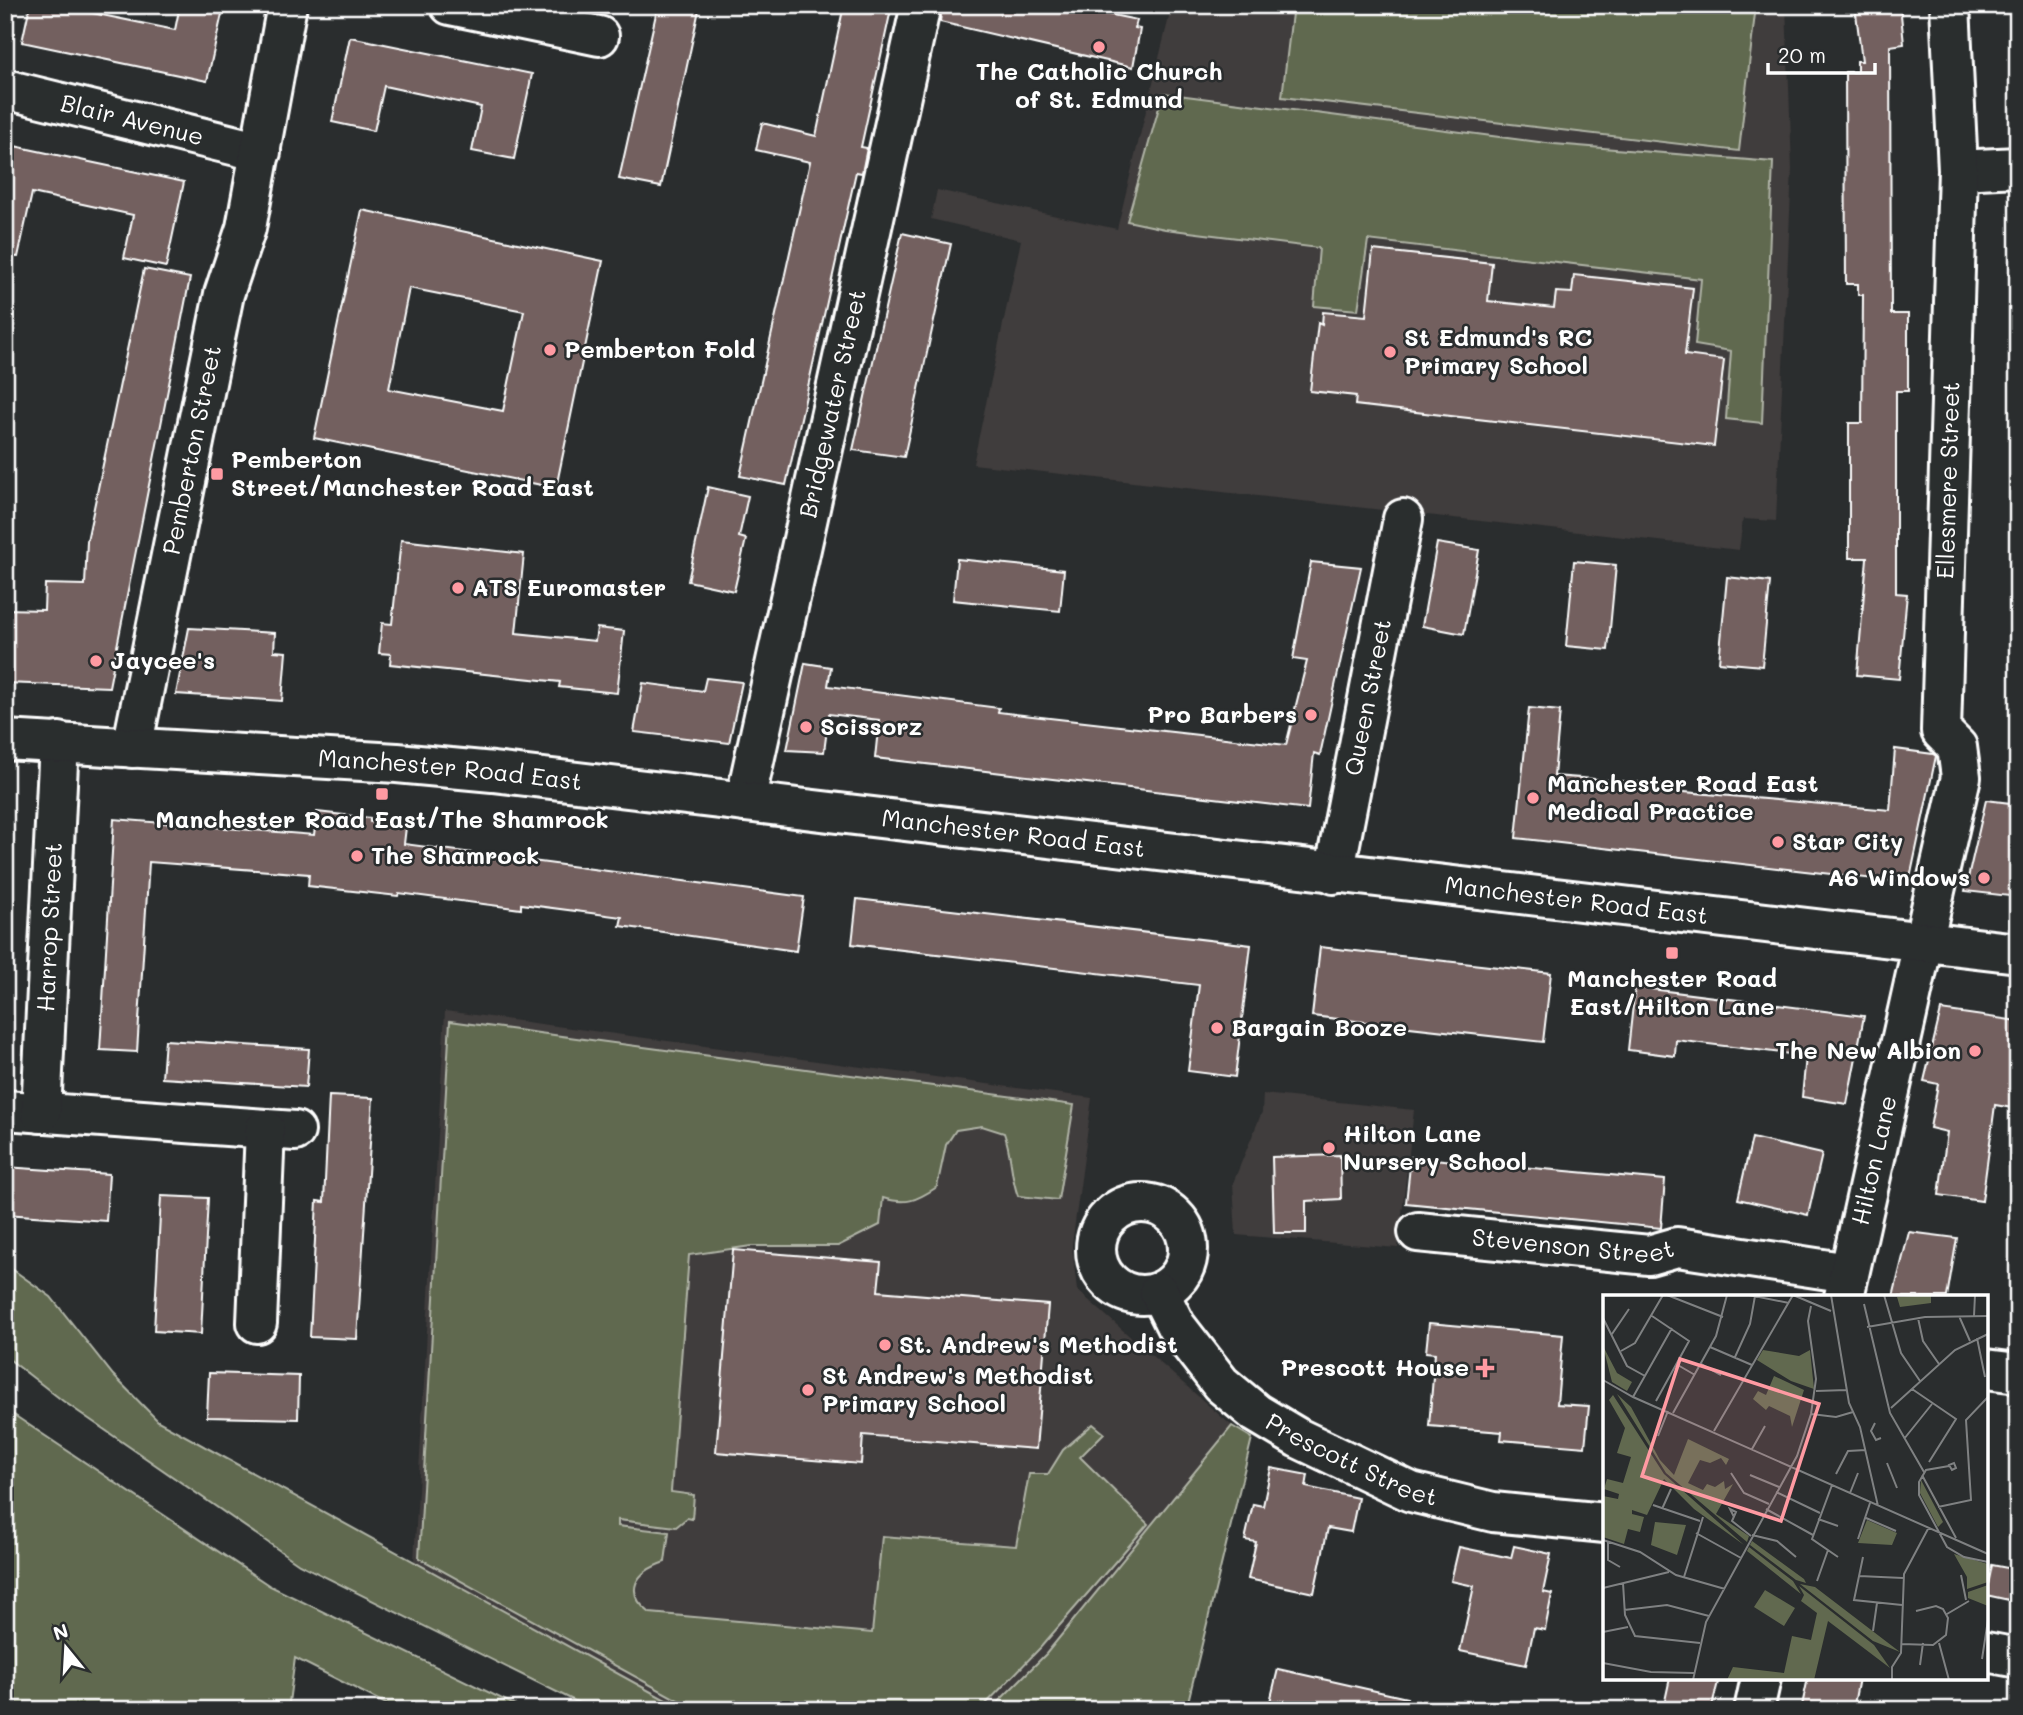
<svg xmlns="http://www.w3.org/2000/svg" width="2023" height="1715" font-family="Mali,sans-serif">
	<rect width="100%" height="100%" fill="#2a2d2e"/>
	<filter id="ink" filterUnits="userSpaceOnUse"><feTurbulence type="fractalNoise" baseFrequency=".0143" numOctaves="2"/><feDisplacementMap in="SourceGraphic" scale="14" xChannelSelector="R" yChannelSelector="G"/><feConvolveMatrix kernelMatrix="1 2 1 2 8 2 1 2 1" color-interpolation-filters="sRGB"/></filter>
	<g filter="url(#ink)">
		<!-- built -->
		<g fill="#403c3c">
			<polygon points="1172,5 1786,5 1792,169 1776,521 1743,519 1739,550 973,464 1021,240 931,219 937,190 1117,229"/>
			<polygon points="445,1011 1092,1098 1072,1245 1077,1290 1232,1426 1046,1654 990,1710 684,1710 414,1561"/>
			<polygon points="1263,1094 1414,1110 1398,1248 1236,1235 1233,1183 1262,1112"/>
		</g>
		<!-- green -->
		<g fill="#61694f" stroke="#b0b4a7" stroke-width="2">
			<polygon points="1293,5 1756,5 1739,151 1282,97"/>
			<polygon points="1163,93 1554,144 1773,162 1762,423 1726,419 1731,351 1695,345 1701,279 1368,240 1358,310 1314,306 1319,248 1165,229 1127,221"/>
			<path d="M450,1021L1074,1105L1058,1200L1018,1196C1010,1175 1012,1154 1004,1133L982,1126L956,1130L946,1145L937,1187C916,1201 906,1205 883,1198L880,1225L838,1246H751L689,1255L671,1492L694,1495L692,1519L687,1518L676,1527L618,1520V1526L669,1532L665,1562C635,1572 623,1592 650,1613L872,1633L882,1536L1016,1546L1029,1474H1048L1063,1450L1093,1424L1104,1433L1080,1457L1148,1524L1040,1648L980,1710H696L419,1558Z"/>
			<polygon points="5,1264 51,1297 113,1375 158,1421 684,1710 593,1710 299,1564 63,1401 5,1356"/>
			<polygon points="5,1409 270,1586 525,1710 398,1710 295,1658 288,1710 5,1710"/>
			<polygon points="1232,1426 1252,1438 1186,1710 990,1710 1046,1654"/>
		</g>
		<!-- building -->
		<g fill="#73605e" stroke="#fff" stroke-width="2" fill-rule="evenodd">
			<polygon points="30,5 74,5 73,9 175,30 180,5 224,5 207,81 22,42"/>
			<polygon points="658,5 700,5 661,187 619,179"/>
			<polygon points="844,5 892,5 861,147 867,148 862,173 856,172 786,485 740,476 810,162 756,150 762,123 816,136"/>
			<polygon points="942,5 1064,5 1137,20 1135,28 1140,29 1133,67 940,22"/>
			<polygon points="1855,5 1900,5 1904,44 1890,46 1891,314 1908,314 1908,391 1896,391 1896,593 1907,594 1899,679 1857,675 1867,558 1849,558 1849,423 1862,423 1863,295 1858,295 1858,284 1846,284 1845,72 1857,72 1857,61 1862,61"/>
			<polygon points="350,37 532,74 514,159 472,151 481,107 384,86 374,131 332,122"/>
			<polygon points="5,144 184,182 166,267 124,258 133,215 32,193 18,257 5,256"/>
			<path d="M362,210L603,261L556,488L314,438ZM409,288L524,311L503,411L389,389Z"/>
			<polygon points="902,233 951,244 904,457 853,450"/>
			<polygon points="1373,250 1492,263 1488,301 1554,308 1556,292 1572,293 1574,275 1693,288 1685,355 1724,360 1714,446 1355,405 1356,396 1310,391 1318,323 1322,325 1323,312 1366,316"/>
			<polygon points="144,269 190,278 109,687 5,683 5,609 44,610 45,584 85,585 87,541"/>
			<polygon points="708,487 748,496 739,537 746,539 734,591 688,581"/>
			<polygon points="401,540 524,554 516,633 595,641 597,628 624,631 617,693 559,687 560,682 390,664 391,654 379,653 382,623 392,624"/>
			<polygon points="1437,543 1479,550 1464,634 1422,626"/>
			<polygon points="957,559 1064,570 1060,611 953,600"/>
			<polygon points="1574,561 1616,565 1608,650 1566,646"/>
			<polygon points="1311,562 1361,567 1320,755 1314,753 1308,809 875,758 879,720 829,714 824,752 787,750 805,663 831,667 828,686 999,708 998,712 1286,745 1307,661 1293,659"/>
			<polygon points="1727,577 1770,582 1762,666 1719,662"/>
			<polygon points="189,628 275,633 274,651 286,652 282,701 176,694"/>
			<polygon points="706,678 742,682 729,743 634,732 643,683 703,691"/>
			<polygon points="1529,708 1560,711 1554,776 1674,785 1673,791 1890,810 1895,749 1933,754 1936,756 1909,883 1516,838"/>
			<polygon points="1986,800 2018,804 2018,897 1965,891"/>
			<polygon points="317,812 370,818 370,822 406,827 404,844 804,897 796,951 620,926 622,917 521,904 521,909 399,893 398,896 308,886 309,874 149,862 137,1052 100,1050 114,819 314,835"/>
			<polygon points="857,899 1251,945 1235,1077 1188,1071 1199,985 852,944"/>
			<polygon points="1320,947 1551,973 1543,1042 1312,1016"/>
			<polygon points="1635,987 1864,1016 1847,1104 1802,1097 1806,1056 1676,1040 1675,1056 1628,1050"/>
			<polygon points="1941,1010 2018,1021 2018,1109 1995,1105 1982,1201 1939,1195 1947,1132 1930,1128 1938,1084 1924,1081"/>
			<polygon points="165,1040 309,1049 306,1087 162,1078"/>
			<polygon points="329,1096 373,1098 357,1339 310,1337 317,1201 324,1202"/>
			<polygon points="1752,1138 1822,1154 1808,1215 1738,1199"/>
			<polygon points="1340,1155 1341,1199 1306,1201 1306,1233 1274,1233 1272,1157"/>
			<polygon points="1411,1157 1665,1180 1661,1228 1406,1203"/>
			<polygon points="5,1167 109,1174 106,1221 5,1214"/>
			<polygon points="161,1196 208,1198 201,1334 154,1331"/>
			<polygon points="1909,1232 1957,1238 1947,1297 1893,1297"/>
			<polygon points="733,1250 881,1262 878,1291 1048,1305 1036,1449 863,1435 861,1464 716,1452"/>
			<polygon points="1429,1323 1563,1335 1557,1404 1589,1406 1585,1447 1501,1440 1502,1432 1429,1426 1435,1353 1426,1352"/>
			<polygon points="209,1373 299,1376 298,1419 207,1417"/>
			<polygon points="1271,1468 1308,1475 1306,1487 1358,1498 1351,1532 1328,1528 1314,1593 1248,1579 1256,1542 1245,1540 1253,1504 1263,1506"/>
			<polygon points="1514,1546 1551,1554 1543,1592 1552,1594 1545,1630 1534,1628 1526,1665 1460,1651 1474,1586 1451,1581 1459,1547 1511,1558"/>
			<polygon points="1992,1565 2018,1570 2018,1602 1986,1595"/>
			<polygon points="1278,1669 1407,1698 1405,1710 1268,1710"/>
			<polygon points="1670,1678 1719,1678 1711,1710 1663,1710"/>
			<polygon points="1808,1678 1859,1678 1853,1710 1801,1710"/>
		</g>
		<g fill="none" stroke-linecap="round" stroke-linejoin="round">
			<!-- street casing -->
			<g stroke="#fff" stroke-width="44">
				<g id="street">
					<polyline points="450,5 599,36"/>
					<path id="s1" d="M5,89L261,152"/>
					<polyline points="1958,170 2018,167"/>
					<path id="s2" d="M745,802L921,5"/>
					<path id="s3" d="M1334,874L1403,519"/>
					<path id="s4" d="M1923,943L1961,777L1957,747L1941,731L1958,170L1950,5"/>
					<polyline points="5,1110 295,1131"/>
					<path id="s5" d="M41,1113L59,742"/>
					<circle cx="1142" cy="1249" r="46"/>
					<path id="s6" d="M1418,1232L1649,1255L1677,1247L1849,1273"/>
					<path id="s7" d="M1159,1292L1176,1326L1221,1384L1256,1413L1298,1438L1411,1492L1493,1512L1605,1523"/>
					<polyline points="257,1323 265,1129"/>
					<polyline points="1986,1369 2018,1373"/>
					<polyline points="1986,1652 2018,1658"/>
				</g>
			</g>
			<!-- secondary casing -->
			<g stroke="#fff" stroke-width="44">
				<g id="secondary">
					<path id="s8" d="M132,748L224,294L246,228L287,5"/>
					<path id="s9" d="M1844,1297L1923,943"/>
					<polyline points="1754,1710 1761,1678"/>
				</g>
			</g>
			<!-- primary casing -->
			<g stroke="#fff" stroke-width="44">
				<g id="primary">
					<path id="s10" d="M5,740L397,763L493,772L2018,953"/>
				</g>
			</g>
			<!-- street -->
			<use href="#street" stroke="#2a2d2e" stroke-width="38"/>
			<!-- secondary -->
			<use href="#secondary" stroke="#2a2d2e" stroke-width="38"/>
			<!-- primary -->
			<use href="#primary" stroke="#2a2d2e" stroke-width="38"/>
		</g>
	</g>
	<!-- markers -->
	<g fill="#ff9aa2" stroke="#2a2d2e" stroke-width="2.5">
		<circle cx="1099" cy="47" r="7"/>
		<circle cx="550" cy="350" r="7"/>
		<circle cx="1390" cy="352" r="7"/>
		<rect x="210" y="467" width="14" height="14" rx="3.5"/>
		<circle cx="458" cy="588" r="7"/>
		<circle cx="96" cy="661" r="7"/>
		<circle cx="1311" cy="715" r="7"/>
		<circle cx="806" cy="727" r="7"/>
		<rect x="375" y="787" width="14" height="14" rx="3.5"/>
		<circle cx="1533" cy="798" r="7"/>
		<circle cx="1778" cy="842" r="7"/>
		<circle cx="357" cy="856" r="7"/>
		<circle cx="1984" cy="878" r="7"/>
		<rect x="1665" y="946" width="14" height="14" rx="3.5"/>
		<circle cx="1217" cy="1028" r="7"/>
		<circle cx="1975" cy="1051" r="7"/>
		<circle cx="1329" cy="1148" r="7"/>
		<circle cx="885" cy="1345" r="7"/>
		<path d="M1481.5 1357.5h7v7h7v7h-7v7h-7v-7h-7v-7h7z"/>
		<circle cx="808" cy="1390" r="7"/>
	</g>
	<g text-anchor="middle" stroke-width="5" stroke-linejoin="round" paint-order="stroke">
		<!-- poi labels -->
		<g font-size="24" font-weight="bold" fill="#fff" stroke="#2a2d2e" text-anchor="start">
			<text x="1099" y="80" text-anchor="middle">The Catholic Church<tspan x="1099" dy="28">of St. Edmund</tspan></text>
			<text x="1404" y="346">St Edmund's RC<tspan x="1404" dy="28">Primary School</tspan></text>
			<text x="564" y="358">Pemberton Fold</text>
			<text x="231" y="468">Pemberton<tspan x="231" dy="28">Street/Manchester Road East</tspan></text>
			<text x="472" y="596">ATS Euromaster</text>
			<text x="110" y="669">Jaycee's</text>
			<text x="1297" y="723" text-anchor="end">Pro Barbers</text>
			<text x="820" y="735">Scissorz</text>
			<text x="1547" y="792">Manchester Road East<tspan x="1547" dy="28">Medical Practice</tspan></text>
			<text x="382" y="828" text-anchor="middle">Manchester Road East/The Shamrock</text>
			<text x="1792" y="850">Star City</text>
			<text x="371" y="864">The Shamrock</text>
			<text x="1970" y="886" text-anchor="end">A6 Windows</text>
			<text x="1672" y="987" text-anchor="middle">Manchester Road<tspan x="1672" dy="28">East/Hilton Lane</tspan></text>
			<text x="1231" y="1036">Bargain Booze</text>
			<text x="1961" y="1059" text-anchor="end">The New Albion</text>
			<text x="1343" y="1142">Hilton Lane<tspan x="1343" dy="28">Nursery School</tspan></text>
			<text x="899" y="1353">St. Andrew's Methodist</text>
			<text x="1469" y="1376" text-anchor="end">Prescott House</text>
			<text x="822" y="1384">St Andrew's Methodist<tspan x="822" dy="28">Primary School</tspan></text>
		</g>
		<!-- street labels -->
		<g font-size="24" fill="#fff" stroke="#2a2d2e">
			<text dy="8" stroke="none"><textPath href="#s1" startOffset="131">Blair Avenue</textPath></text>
			<text dy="8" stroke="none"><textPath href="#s2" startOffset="408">Bridgewater Street</textPath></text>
			<text dy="8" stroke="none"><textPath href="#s8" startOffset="304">Pemberton Street</textPath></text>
			<text dy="8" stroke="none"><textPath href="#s4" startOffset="474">Ellesmere Street</textPath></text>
			<text dy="8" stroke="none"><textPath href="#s3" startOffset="180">Queen Street</textPath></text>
			<text dy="8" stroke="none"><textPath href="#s10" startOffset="446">Manchester Road East</textPath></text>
			<text dy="8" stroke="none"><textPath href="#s10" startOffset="1013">Manchester Road East</textPath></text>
			<text dy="8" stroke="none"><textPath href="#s10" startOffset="1580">Manchester Road East</textPath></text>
			<text dy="8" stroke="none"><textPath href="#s5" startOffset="186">Harrop Street</textPath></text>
			<text dy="8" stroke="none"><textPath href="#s9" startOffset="140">Hilton Lane</textPath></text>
			<text dy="8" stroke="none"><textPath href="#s6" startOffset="156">Stevenson Street</textPath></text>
			<text dy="8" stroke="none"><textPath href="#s7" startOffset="264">Prescott Street</textPath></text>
		</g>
	</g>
	<!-- overview -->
	<g transform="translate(1603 1295)">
		<rect width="385" height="385" fill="#2a2d2e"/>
		<path d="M328,0V8L297,12L294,2ZM0,51L14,78L29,87L24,96L9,87ZM160,55L196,61L207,55L211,94L188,86L154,65ZM171,81L201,95L189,132L187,121L166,111L163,115L150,104L155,96L163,100ZM14,99L28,112L57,165L71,180L85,144L126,164L123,170L118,163L107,168L97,165L85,188L100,195L104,189L112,192L121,186L122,194L130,189L113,219L146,241L144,247L63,178ZM10,100L61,179L141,250L91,214L61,184L44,220L29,215V219L41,222L37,237L25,234L21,249L0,242V201L15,204L16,199L1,194L4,184L20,188L28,162L14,158L22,133L6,105ZM318,185L340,227L335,232L317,198ZM264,225L294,238L289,250L255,248ZM52,227L83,230L74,260L48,250ZM149,246L201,284L203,288L193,285L147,250ZM146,252L190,286L198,299L144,256ZM351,259L385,269V287L364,294V282ZM197,289L212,292L297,357L270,346ZM385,290V311L365,303V297ZM196,291L271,350L287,373L225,326L211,385H124L130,372L181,378L189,341L208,345L214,318L198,306L201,300ZM162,295L192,313L181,331L151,312Z" fill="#61694f"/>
		<path fill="none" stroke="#7f8182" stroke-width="2" d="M64,0L120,22M146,0L186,8M190,0L228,16M228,0L246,108L257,132L275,211M281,0L298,58L317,86M261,9L287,118L321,177M49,21L86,46L53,106M356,21L367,46M371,21L372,0M0,23L24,71L42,81M315,23L320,46L336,69M264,32L322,22L385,21M9,39L26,14M374,43L382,82M107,52L149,70M18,56L32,48L60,0M132,62L147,29L152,1M73,69L92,80M98,69L118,80M0,85L30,102L385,259M309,94L353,124L326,167M213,96L244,95M30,102L69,33M288,113L352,55L385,39M70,118L113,41L124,0M208,119L233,122L250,117M272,128L268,136L273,145L278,143M111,136L190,0M55,141L65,116M301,144L329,109M149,154L162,131M284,168L294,193M351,168L353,173L349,175L346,170ZM346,171L323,175L316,187V200L344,252L361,262L385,267M128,178L141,198L166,209M233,179L245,156L263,155M147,180L176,192M319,180L353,243M229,190L209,244L235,262M173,197L217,218M247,198L255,178M50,210L97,226M335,212L368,205L363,125L385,102M59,214L68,194M163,214L210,240M131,222L127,214L133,217L129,226L148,241M263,223L293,236M215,224L235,231M93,238L138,263M149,240L174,246L193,262M255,244L267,208M0,245L37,257L73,280L122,294M5,246V265L17,272M260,262L251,305L299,310M358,280L363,305M256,281L300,283M81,282L100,222M214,286L225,255M20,288L22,320L32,341L97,348M0,293L66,277M21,315L64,310L106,321M344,319L366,306M270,336L274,308M0,337L25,332M336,348L346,385M298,349L330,350L343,340L345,323L340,314L333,311L313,316M379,364L385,325M0,368L48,377L91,378M317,370L320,348M90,385L103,327L194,161L208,119L213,84L205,26L208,11M289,385V372L298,358L301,279L326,232"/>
		<path fill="#ff9aa2" fill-opacity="0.15" stroke="#ff9aa2" stroke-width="3.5" d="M77,64L216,109L178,226L39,181Z"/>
		<rect width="385" height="385" fill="none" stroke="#fff" stroke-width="3.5"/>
	</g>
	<!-- margin -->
	<rect width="2023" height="1715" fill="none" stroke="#2a2d2e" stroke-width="28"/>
	<rect x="14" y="14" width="1995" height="1687" fill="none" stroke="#fff" stroke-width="2.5" filter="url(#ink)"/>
	<!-- north arrow -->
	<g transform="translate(66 1648) rotate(342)" stroke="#2a2d2e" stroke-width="5" paint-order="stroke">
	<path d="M0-5L12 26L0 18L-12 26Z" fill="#ffffff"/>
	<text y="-10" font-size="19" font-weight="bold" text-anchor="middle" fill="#ffffff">N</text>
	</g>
	<!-- scale -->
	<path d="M1768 63v10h107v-10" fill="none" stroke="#ffffff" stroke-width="3.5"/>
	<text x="1778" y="63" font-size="21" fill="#ffffff" stroke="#2a2d2e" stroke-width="5" paint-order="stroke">20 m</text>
</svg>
